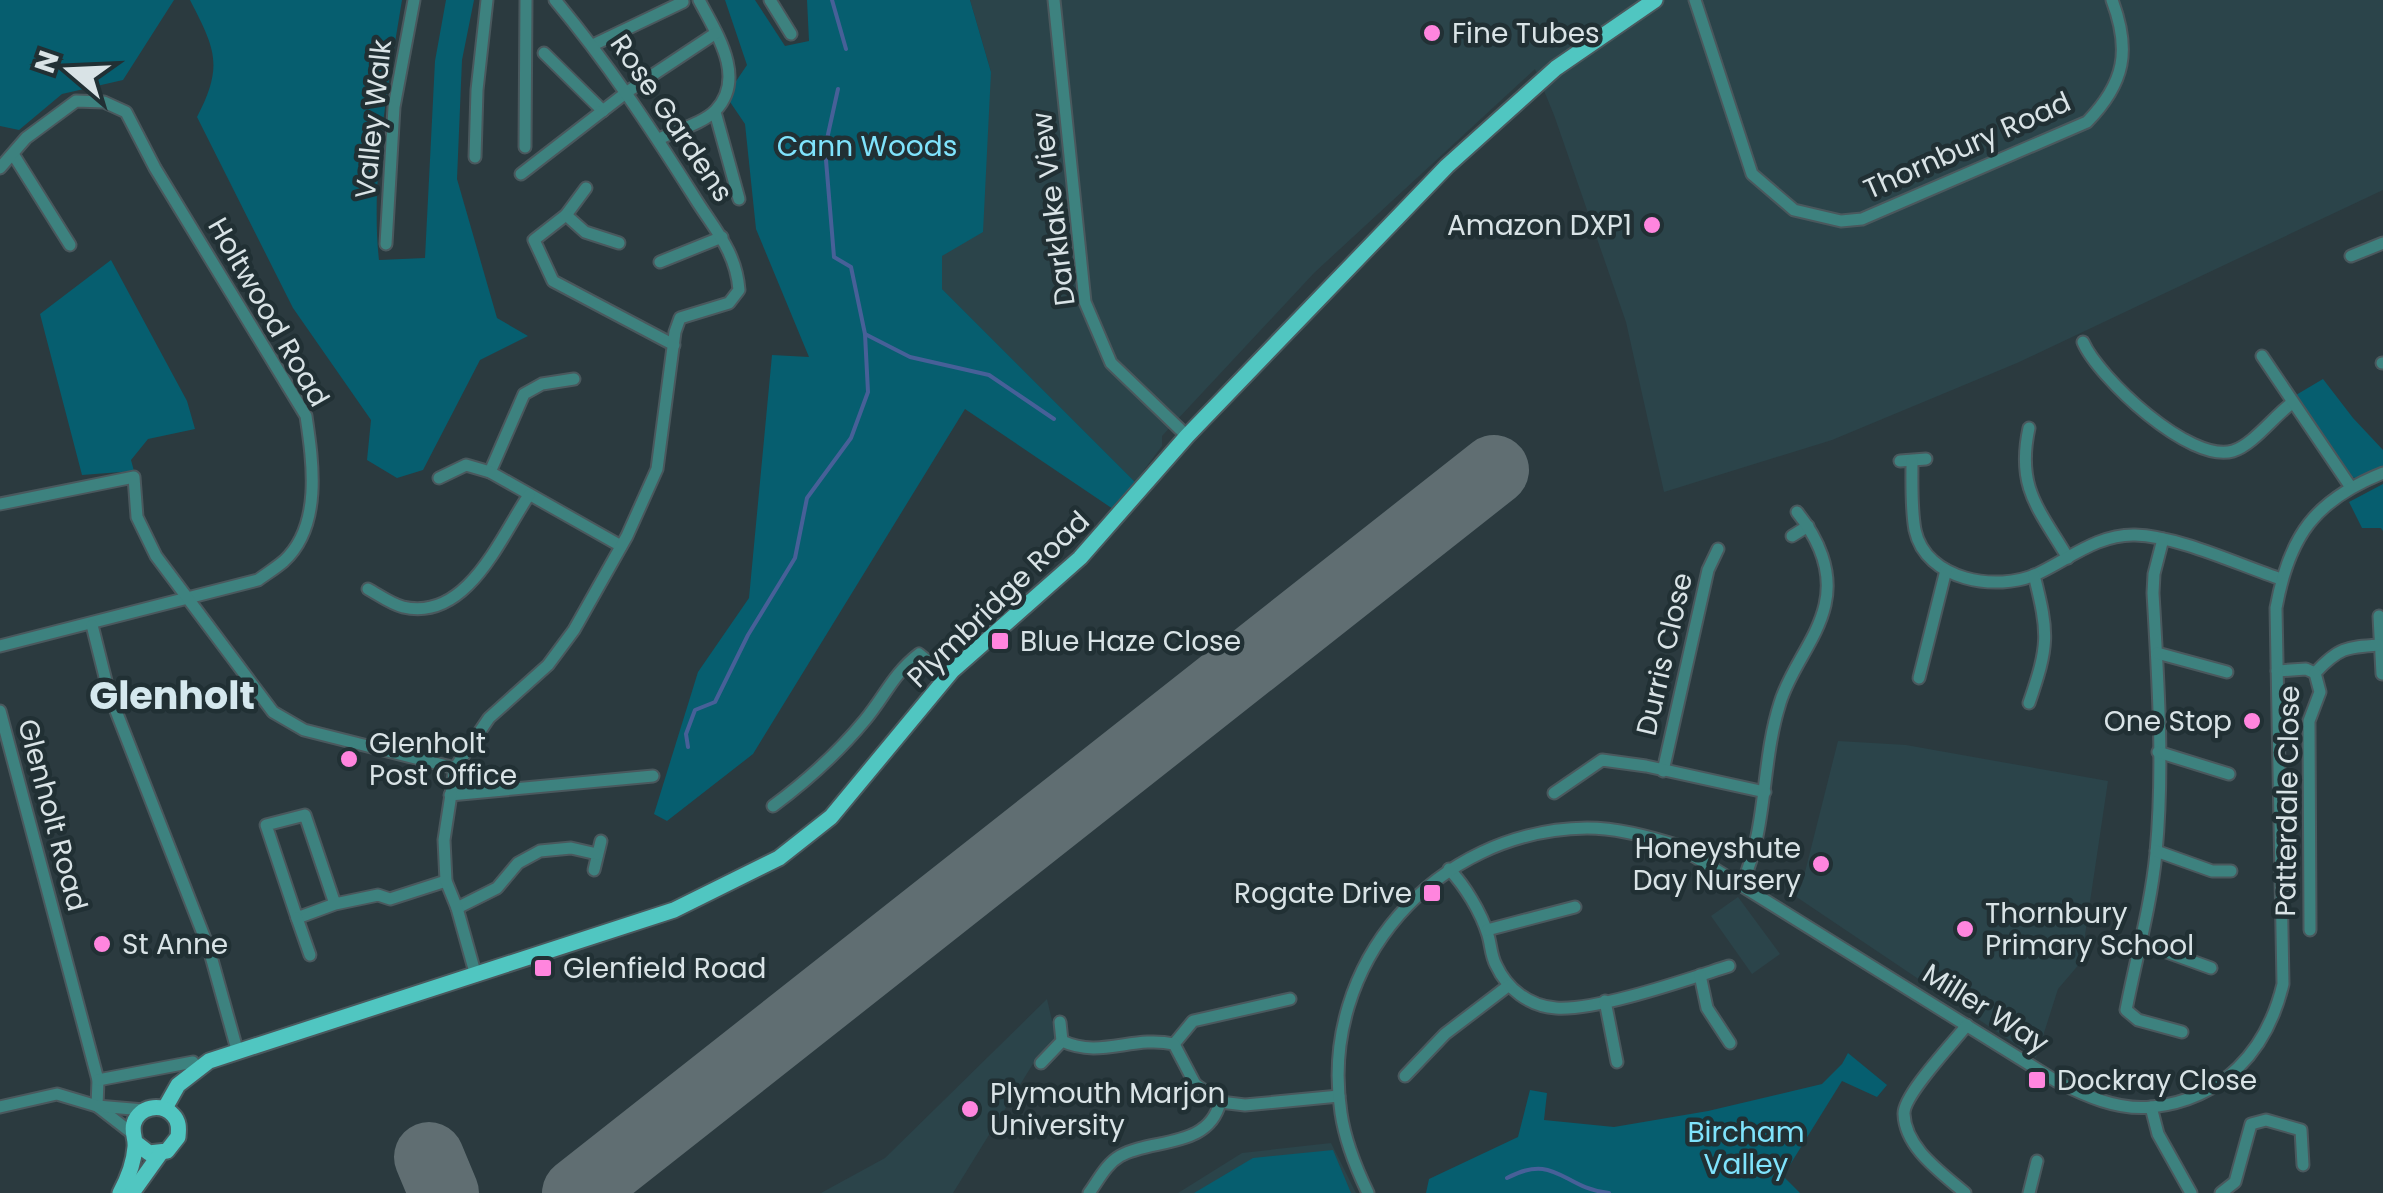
<svg xmlns="http://www.w3.org/2000/svg" width="2383" height="1193" font-family="Poppins,sans-serif">
	<rect width="100%" height="100%" fill="#2b3a3f"/>
	<!-- built -->
	<g fill="#2b444a">
		<polygon points="970,0 2383,0 2383,190 2017,363 1832,440 1664,492 1626,322 1554,115 1535,69 1314,273 1162,436 1162,446 1135,482 942,289 942,256 991,72"/>
		<polygon points="1838,741 1906,745 2108,781 2081,962 2058,989 2036,1058 1795,896 1802,884"/>
		<polygon points="1738,897 1780,954 1752,974 1711,916"/>
		<polygon points="1047,999 1056,1038 1036,1059 953,1193 821,1193 885,1158"/>
		<polygon points="1331,1143 1356,1193 1178,1193 1242,1153"/>
	</g>
	<!-- green -->
	<g fill="#065e6f">
		<polygon points="0,0 174,0 123,80 62,94 19,130 0,126"/>
		<path d="M190,0H402C389,80 370,180 379,260L425,258L435,61L446,0H474L462,60L457,179L497,318L528,336L480,360L423,470L397,478L367,460L371,420L293,308L197,117C224,65 215,49 190,0Z"/>
		<polygon points="725,0 755,0 785,46 809,41 807,0 970,0 991,72 983,232 942,256 942,289 1135,482 1113,509 965,409 753,754 667,821 654,814 698,672 749,598 772,355 809,357 756,229 745,124 726,96 747,65"/>
		<polygon points="111,260 187,401 195,429 148,439 131,460 134,471 82,475 40,314"/>
		<polygon points="2323,379 2353,418 2383,450 2383,466 2355,478 2346,475 2344,466 2296,395"/>
		<polygon points="2383,484 2383,531 2381,528 2362,528 2349,502"/>
		<polygon points="1848,1053 1887,1085 1877,1097 1842,1081 1783,1176 1800,1193 1426,1193 1429,1179 1518,1137 1530,1090 1547,1093 1544,1120 1614,1127 1708,1111 1822,1084 1842,1064"/>
		<polygon points="1333,1150 1351,1193 1194,1193 1253,1158"/>
	</g>
	<g fill="none" stroke-linecap="round" stroke-linejoin="round">
		<!-- stream -->
		<g stroke="#476098" stroke-width="4">
			<polyline points="832,0 846,49"/>
			<polyline points="865,334 910,357 989,375 1054,419"/>
			<polyline points="688,747 686,734 695,710 715,702 748,635 795,558 807,498 851,438 868,392 865,334 851,267 834,257 825,148 838,89"/>
			<path d="M1507,1178C1556,1152 1562,1188 1609,1193"/>
		</g>
		<!-- runway -->
		<g stroke="#606e72" stroke-width="70">
			<polyline points="429,1157 444,1193"/>
			<polyline points="577,1193 1494,470"/>
		</g>
		<!-- minor casing -->
		<g stroke="#4a585d" stroke-width="15">
			<g id="minor">
				<polyline points="770,0 791,34"/>
				<polyline points="1054,0 1085,302 1111,363 1187,436"/>
				<path d="M1695,0L1752,174L1794,210L1841,221L1862,219L2087,122C2125,83 2131,50 2112,0"/>
				<polyline points="593,45 683,2"/>
				<polyline points="544,53 603,111"/>
				<polyline points="715,112 739,199"/>
				<path d="M659,139C675,131 704,123 716,110C747,77 715,31 699,0"/>
				<polyline points="525,147 526,0"/>
				<polyline points="13,154 70,245"/>
				<polyline points="475,157 477,90 487,0"/>
				<path d="M0,168L26,138L76,101L104,102L126,112L155,168L306,416C313,463 322,526 284,561C276,568 266,574 258,580L0,646"/>
				<polyline points="521,174 627,92 716,33"/>
				<polyline points="586,188 566,215 534,240 553,281 674,345"/>
				<polyline points="566,215 585,232 619,243"/>
				<polyline points="386,244 394,107 414,0"/>
				<polyline points="2351,256 2383,243"/>
				<polyline points="660,262 722,237"/>
				<path d="M2083,342C2098,377 2190,464 2233,451C2253,445 2274,416 2292,403"/>
				<polyline points="2262,356 2350,486"/>
				<polyline points="2382,363 2383,363"/>
				<path d="M2029,428C2016,488 2039,509 2068,558"/>
				<polyline points="1900,461 1926,459"/>
				<path d="M1912,461C1912,484 1911,508 1915,530C1926,581 1997,592 2037,574C2069,559 2098,534 2135,535C2178,536 2239,565 2281,579"/>
				<polyline points="490,472 524,394 542,384 574,379"/>
				<polyline points="439,478 466,465 490,472 621,546"/>
				<polyline points="0,504 134,477 137,517 156,556 273,712 304,730 455,768"/>
				<polyline points="1792,536 1808,526"/>
				<path d="M2163,539L2154,574L2153,593C2158,679 2164,767 2156,853C2151,906 2136,958 2126,1010L2138,1020L2182,1032"/>
				<path d="M368,589C379,595 391,604 403,607C467,622 500,538 529,495"/>
				<polyline points="2379,616 2382,674"/>
				<polyline points="92,625 109,693 209,949 238,1053"/>
				<polyline points="2157,653 2227,672"/>
				<polyline points="2277,671 2306,669 2315,673"/>
				<path d="M2315,673C2338,648 2346,647 2379,645"/>
				<polyline points="1919,678 1946,570"/>
				<path d="M2029,703C2049,645 2049,634 2034,575"/>
				<polyline points="0,711 98,1080 97,1106"/>
				<polyline points="2158,752 2229,774"/>
				<polyline points="1663,771 1708,570 1718,549"/>
				<polyline points="1554,793 1602,760 1646,766 1765,792"/>
				<polyline points="450,795 653,776"/>
				<path d="M773,806C808,780 837,754 865,720C885,696 893,674 919,654L947,677"/>
				<polyline points="2156,851 2212,871 2231,871"/>
				<path d="M1449,869C1465,886 1481,912 1488,935C1491,945 1491,956 1496,965C1507,989 1529,1006 1556,1008C1597,1011 1688,979 1729,966"/>
				<polyline points="594,870 601,841"/>
				<path d="M1742,884C1768,826 1761,762 1780,703C1790,669 1817,640 1825,605C1833,571 1818,538 1797,512"/>
				<polyline points="335,904 305,815 266,825 297,918 335,904 378,895 390,899 446,881"/>
				<polyline points="457,908 497,888 518,863 540,851 571,848 597,854"/>
				<polyline points="297,918 310,955"/>
				<polyline points="1487,930 1575,907"/>
				<polyline points="2310,930 2309,721 2320,692 2315,673"/>
				<polyline points="2139,942 2211,968"/>
				<polyline points="1700,975 1707,1008 1730,1043"/>
				<path d="M476,976L457,908L446,881L444,840L455,768L489,718L548,665L574,630L627,536L657,469L675,332L680,318L729,303L739,290C736,250 713,228 693,195C650,127 607,62 555,0"/>
				<polyline points="1605,1001 1617,1062"/>
				<polyline points="1060,1022 1062,1041"/>
				<polyline points="1174,1044 1193,1021 1290,999"/>
				<path d="M1041,1063L1062,1041C1101,1059 1132,1035 1174,1044L1195,1084L1220,1102L1245,1105L1339,1096"/>
				<polyline points="1405,1076 1445,1034 1508,986"/>
				<polyline points="98,1080 193,1062"/>
				<polyline points="97,1106 133,1134"/>
				<polyline points="0,1107 57,1094 97,1106 144,1110"/>
				<polyline points="2151,1107 2158,1134 2191,1193"/>
				<path d="M1089,1193C1098,1181 1106,1164 1120,1156C1151,1138 1209,1149 1220,1102"/>
				<path d="M1368,1193C1356,1168 1345,1141 1341,1113C1318,964 1436,830 1587,828C1617,828 1647,836 1676,845L2056,1081C2084,1095 2118,1111 2152,1107C2223,1099 2267,1051 2283,984L2276,608C2289,536 2315,500 2383,473"/>
				<path d="M1965,1193C1942,1173 1905,1148 1904,1114C1903,1095 1954,1042 1967,1025"/>
				<polyline points="2029,1193 2037,1161"/>
				<polyline points="2221,1193 2235,1182 2251,1124 2266,1120 2301,1130 2303,1165"/>
			</g>
		</g>
		<!-- major casing -->
		<g stroke="#4a585d" stroke-width="19">
			<g id="major">
				<polyline points="165,1108 178,1085 209,1061 674,910 779,858 831,817 952,671 1080,558 1187,436 1447,166 1556,68 1655,0"/>
				<path d="M120,1193C127,1180 134,1162 135,1147C136,1138 131,1132 134,1123C139,1107 161,1102 173,1115C179,1121 179,1128 178,1137L167,1151L149,1153L136,1143"/>
				<polyline points="132,1193 160,1154"/>
			</g>
		</g>
		<!-- minor -->
		<use href="#minor" stroke="#3d827f" stroke-width="11"/>
		<!-- major -->
		<use href="#major" stroke="#50c6c1" stroke-width="15"/>
	</g>
	<!-- markers -->
	<g fill="#ff85de" stroke="#213034" stroke-width="4">
		<circle cx="1432" cy="33" r="10"/>
		<circle cx="1652" cy="225" r="10"/>
		<rect x="990" y="631" width="20" height="20" rx="5"/>
		<circle cx="2252" cy="721" r="10"/>
		<circle cx="349" cy="759" r="10"/>
		<circle cx="1821" cy="864" r="10"/>
		<rect x="1422" y="883" width="20" height="20" rx="5"/>
		<circle cx="1965" cy="929" r="10"/>
		<circle cx="102" cy="944" r="10"/>
		<rect x="533" y="958" width="20" height="20" rx="5"/>
		<rect x="2027" y="1070" width="20" height="20" rx="5"/>
		<circle cx="970" cy="1109" r="10"/>
	</g>
	<g text-anchor="middle" stroke-width="9" stroke-linejoin="round" paint-order="stroke">
		<!-- poi labels -->
		<g font-size="28" fill="#d9e3e6" stroke="#213034" text-anchor="start">
			<text x="1452" y="43">Fine Tubes</text>
			<text x="1632" y="235" text-anchor="end">Amazon DXP1</text>
			<text x="1020" y="651">Blue Haze Close</text>
			<text x="2232" y="731" text-anchor="end">One Stop</text>
			<text x="369" y="753">Glenholt<tspan x="369" dy="32">Post Office</tspan></text>
			<text x="1801" y="858" text-anchor="end">Honeyshute<tspan x="1801" dy="32">Day Nursery</tspan></text>
			<text x="1412" y="903" text-anchor="end">Rogate Drive</text>
			<text x="1985" y="923">Thornbury<tspan x="1985" dy="32">Primary School</tspan></text>
			<text x="122" y="954">St Anne</text>
			<text x="563" y="978">Glenfield Road</text>
			<text x="2057" y="1090">Dockray Close</text>
			<text x="990" y="1103">Plymouth Marjon<tspan x="990" dy="32">University</tspan></text>
		</g>
		<!-- street labels -->
		<g font-size="28" fill="#d9e3e6" stroke="#213034">
			<text transform="translate(672 118) rotate(56)" y="10">Rose Gardens</text>
			<text transform="translate(373 119) rotate(-84)" y="10">Valley Walk</text>
			<text transform="translate(1967 145) rotate(-24)" y="10">Thornbury Road</text>
			<text transform="translate(1053 209) rotate(-97)" y="10">Darklake View</text>
			<text transform="translate(269 312) rotate(60)" y="10">Holtwood Road</text>
			<text transform="translate(998 599) rotate(-44)" y="10">Plymbridge Road</text>
			<text transform="translate(1664 654) rotate(-77)" y="10">Durris Close</text>
			<text transform="translate(2287 801) rotate(-89)" y="10">Patterdale Close</text>
			<text transform="translate(53 815) rotate(75)" y="10">Glenholt Road</text>
			<text transform="translate(1986 1008) rotate(32)" y="10">Miller Way</text>
		</g>
		<!-- park labels -->
		<g font-size="28" fill="#7fe3fc" stroke="#213034">
			<text x="867" y="156">Cann Woods</text>
			<text x="1746" y="1142">Bircham<tspan x="1746" dy="32">Valley</tspan></text>
		</g>
		<!-- district labels -->
		<g font-size="38" font-weight="bold" fill="#d5e8ee" stroke="#213034">
			<text x="172" y="709">Glenholt</text>
		</g>
	</g>
	<!-- north arrow -->
	<g transform="translate(70 70) rotate(289)" stroke="#213034" stroke-width="8" paint-order="stroke">
	<path d="M0-8L18 38L0 25L-18 38Z" fill="#d9e3e6"/>
	<text y="-15" font-size="28" font-weight="bold" text-anchor="middle" fill="#d9e3e6">N</text>
	</g>
</svg>
